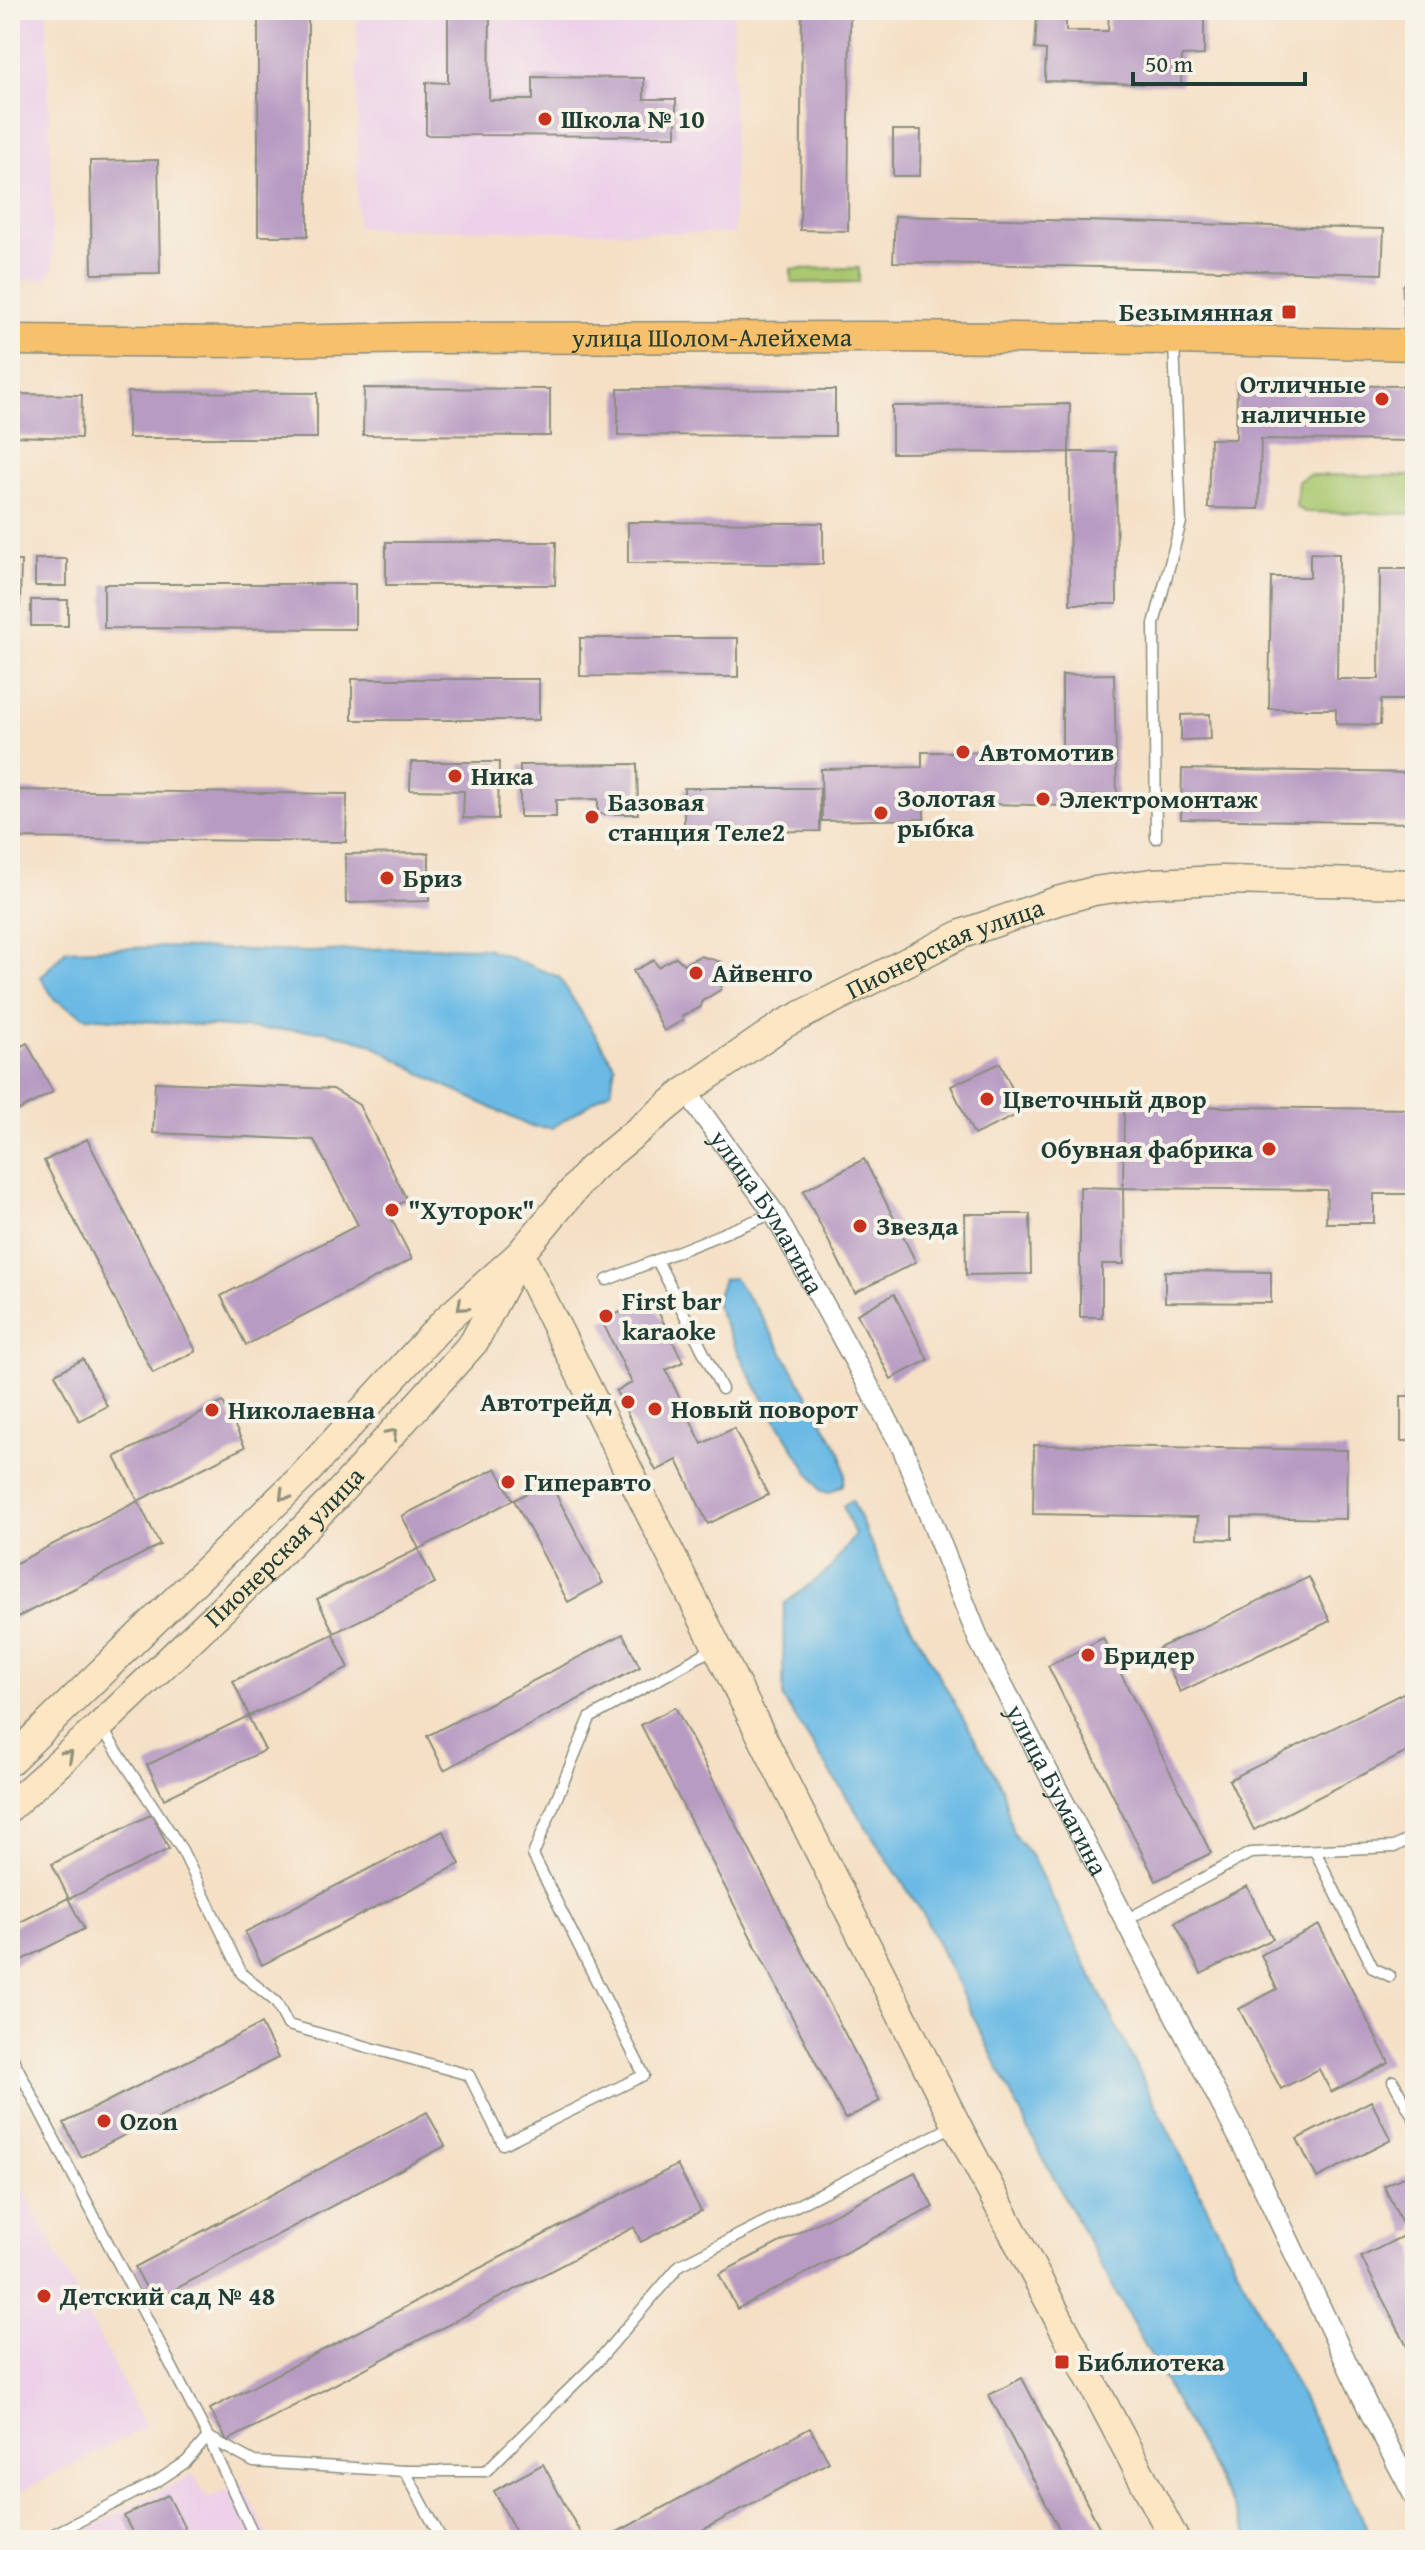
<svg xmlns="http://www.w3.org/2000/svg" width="1425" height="2550" font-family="'Gentium Book Plus',serif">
	<rect width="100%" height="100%" fill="#f7f3e8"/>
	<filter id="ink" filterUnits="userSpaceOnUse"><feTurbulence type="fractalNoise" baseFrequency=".0125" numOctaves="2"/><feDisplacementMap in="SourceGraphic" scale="16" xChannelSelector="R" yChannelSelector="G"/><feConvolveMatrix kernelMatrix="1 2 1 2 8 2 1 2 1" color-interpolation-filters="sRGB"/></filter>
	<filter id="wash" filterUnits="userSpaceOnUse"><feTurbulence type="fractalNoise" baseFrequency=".006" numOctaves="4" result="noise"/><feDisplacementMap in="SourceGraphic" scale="32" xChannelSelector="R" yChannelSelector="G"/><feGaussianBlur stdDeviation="1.8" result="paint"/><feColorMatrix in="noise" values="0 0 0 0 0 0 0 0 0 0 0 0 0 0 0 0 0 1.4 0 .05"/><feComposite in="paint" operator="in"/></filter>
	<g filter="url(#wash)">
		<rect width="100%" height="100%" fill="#f5e0c6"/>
		<!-- built -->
		<g fill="#edd1e9">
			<polygon points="10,10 47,10 53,267 47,278 36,280 10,280"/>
			<polygon points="357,10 733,10 734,234 357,228"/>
			<polygon points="10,2164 146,2427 10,2497"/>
			<polygon points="193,2474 207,2499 242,2483 271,2540 68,2540"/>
		</g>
		<!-- green -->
		<g fill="#aac86f" stroke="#648252" stroke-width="2">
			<polygon points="859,268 859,282 792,283 791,269"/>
			<polygon points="1309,475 1415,476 1415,514 1305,512 1296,507 1298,481"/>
		</g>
		<!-- water -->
		<g fill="#6bbae5" stroke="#457c8c" stroke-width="2">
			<polygon points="161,947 308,952 411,947 486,948 559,977 615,1066 611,1090 552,1128 529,1126 431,1079 369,1043 325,1031 256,1029 85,1017 54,999 41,977 66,950"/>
			<path d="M734,1278L761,1315L841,1453L845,1474L843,1485L829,1493L821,1491C782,1431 742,1368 715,1302L723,1279Z"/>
			<polygon points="852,1500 892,1592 1002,1787 1013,1834 1032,1857 1373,2540 1251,2540 1038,2149 923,1914 783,1699 784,1604 829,1570 855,1535 843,1506"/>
		</g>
		<g id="blocks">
			<!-- building -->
			<g fill="#b89bc3">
				<rect x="258" y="10" width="50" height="226"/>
				<polygon points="802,10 850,10 848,231 800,230"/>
				<polygon points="1109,11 1204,13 1204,55 1182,56 1181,85 1045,81 1046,50 1035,49 1037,14 1066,14 1066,31 1108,31"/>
				<polygon points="448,12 490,12 489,100 533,100 533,77 644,78 644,99 676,99 676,136 426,135 426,82 448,83"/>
				<polygon points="893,130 921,130 920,176 893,176"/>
				<polygon points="158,160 160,273 92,274 90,161"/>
				<polygon points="895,216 1384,229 1382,274 893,262"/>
				<polygon points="1237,385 1415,386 1415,441 1261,439 1259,509 1208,508 1210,439 1236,439"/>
				<polygon points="364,388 550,389 550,436 363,435"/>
				<polygon points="618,389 835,390 835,436 618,435"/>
				<polygon points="128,392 317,393 317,438 128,438"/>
				<polygon points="10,394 82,395 81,438 10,436"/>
				<polygon points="1070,404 1069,452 892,453 892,406"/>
				<polygon points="1069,452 1116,452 1117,604 1070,604"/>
				<polygon points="628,522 823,523 823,564 628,563"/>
				<polygon points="386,542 556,542 555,585 386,585"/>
				<polygon points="1310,553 1339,554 1337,679 1379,679 1380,569 1415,569 1415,700 1381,700 1380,725 1336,724 1336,709 1269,709 1271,577 1310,577"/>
				<rect x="35" y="559" width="32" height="27"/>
				<polygon points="10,561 21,561 20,606 10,606"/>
				<polygon points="104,584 355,584 355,629 104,628"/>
				<rect x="31" y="600" width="37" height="26"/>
				<polygon points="580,638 738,638 738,677 580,676"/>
				<polygon points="1114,674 1117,796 1063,796 1064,806 924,802 924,819 822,821 821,769 922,767 922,752 1062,752 1062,675"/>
				<rect x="352" y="679" width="187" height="41"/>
				<polygon points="1210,714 1211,739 1181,740 1181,715"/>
				<polygon points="411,762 499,762 498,819 463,818 464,791 410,790"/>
				<polygon points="637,764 638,814 597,814 597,823 587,823 587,811 598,811 598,799 556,800 556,817 520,817 520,765"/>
				<polygon points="1182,769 1415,773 1415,823 1181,819"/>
				<polygon points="684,788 820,788 820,831 684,832"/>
				<polygon points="10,790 347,794 346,842 10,838"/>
				<polygon points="429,853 429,901 346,903 345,854"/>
				<polygon points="700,956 722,962 727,971 720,990 702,1001 701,1007 682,1016 683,1020 664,1031 633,971 654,960 658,967 676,957 684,964"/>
				<polygon points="27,1043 53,1092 10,1115 10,1052"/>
				<polygon points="1000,1063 1023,1112 974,1135 951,1086"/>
				<polygon points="155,1082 333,1089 359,1105 407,1200 387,1210 412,1259 246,1345 221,1296 358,1225 314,1140 153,1133"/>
				<polygon points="1124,1106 1415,1109 1415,1194 1374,1194 1374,1223 1326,1223 1327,1190 1123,1188"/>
				<polygon points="87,1139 196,1351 153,1373 44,1161"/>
				<polygon points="864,1159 916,1262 855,1293 803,1191"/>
				<polygon points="1080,1187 1123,1188 1124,1264 1102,1264 1102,1317 1080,1317"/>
				<polygon points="965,1214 1030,1214 1031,1274 966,1275"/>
				<polygon points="1165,1271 1271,1272 1271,1303 1165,1302"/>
				<polygon points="894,1294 928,1360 891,1379 857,1314"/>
				<polygon points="651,1297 683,1362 666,1370 702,1444 734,1428 768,1495 708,1524 677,1460 656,1471 616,1391 632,1383 602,1321"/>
				<polygon points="83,1359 107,1406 79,1421 55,1374"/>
				<rect x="1401" y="1396" width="14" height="45"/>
				<polygon points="223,1402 245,1447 138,1501 115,1457"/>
				<polygon points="1034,1445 1347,1450 1346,1519 1232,1517 1232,1539 1197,1538 1198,1517 1033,1514"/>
				<polygon points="496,1468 513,1500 419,1549 402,1516"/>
				<polygon points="549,1481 603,1583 568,1602 514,1500"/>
				<polygon points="138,1501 160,1545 10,1621 10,1566"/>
				<polygon points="418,1549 435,1583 334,1633 317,1599"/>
				<polygon points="1309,1577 1330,1621 1180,1692 1159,1648"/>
				<polygon points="333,1634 349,1668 249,1716 233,1681"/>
				<polygon points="623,1634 640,1667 444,1770 427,1736"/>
				<polygon points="1103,1638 1211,1853 1156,1881 1048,1666"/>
				<polygon points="1415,1687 1415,1748 1254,1830 1229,1780"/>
				<polygon points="675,1707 880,2101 845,2119 641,1725"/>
				<polygon points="248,1716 265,1750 164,1799 147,1765"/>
				<polygon points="152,1814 169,1849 69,1899 52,1864"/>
				<polygon points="443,1831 460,1864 262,1965 245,1932"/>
				<polygon points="1247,1886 1273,1939 1201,1974 1175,1922"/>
				<polygon points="68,1898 84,1929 10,1966 10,1927"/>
				<polygon points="1319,1925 1389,2063 1331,2092 1319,2069 1281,2089 1239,2009 1277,1989 1261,1955"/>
				<polygon points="261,2024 278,2058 81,2157 64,2123"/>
				<polygon points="1371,2101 1391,2140 1317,2178 1297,2139"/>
				<polygon points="427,2112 445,2146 153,2301 135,2267"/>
				<polygon points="677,2165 701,2211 641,2242 634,2227 227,2441 210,2409"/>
				<polygon points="1415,2171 1415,2230 1407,2234 1384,2186"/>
				<polygon points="915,2172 933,2207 737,2309 719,2274"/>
				<polygon points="1407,2234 1415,2248 1415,2362 1361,2257"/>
				<polygon points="1022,2378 1106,2540 1065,2540 989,2395"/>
				<polygon points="810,2428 829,2462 684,2540 615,2540 612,2535"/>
				<polygon points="543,2464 584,2540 520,2540 494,2491"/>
				<polygon points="168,2495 190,2539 136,2540 124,2516"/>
			</g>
		</g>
	</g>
	<g filter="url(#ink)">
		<use href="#blocks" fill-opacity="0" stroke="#8a8e7d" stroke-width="2"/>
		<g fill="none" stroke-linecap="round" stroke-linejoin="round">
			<!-- service casing -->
			<g stroke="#8a8e7d" stroke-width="13">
				<g id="service">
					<polyline points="1408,288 1411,342"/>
					<polyline points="1156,838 1154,624 1181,522 1174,343"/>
					<polyline points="657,1260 722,1389"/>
					<polyline points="607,1280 774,1213"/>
					<polyline points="101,1727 182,1850 242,1974 276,2002 288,2025 469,2075 503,2144 644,2075 533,1855 590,1718 716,1647"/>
					<polyline points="1315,1851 1373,1968 1390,1976"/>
					<polyline points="1124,1921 1250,1853 1394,1847 1415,1836"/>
					<polyline points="10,2053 208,2437 256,2540"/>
					<polyline points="1393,2081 1415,2120"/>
					<polyline points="208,2437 254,2462 405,2471 486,2471 597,2362 680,2265 953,2126"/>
					<polyline points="405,2471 442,2540"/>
					<polyline points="42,2540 156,2482 186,2462 208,2437"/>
				</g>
			</g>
			<!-- minor casing -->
			<g stroke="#8a8e7d" stroke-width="23">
				<g id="minor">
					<path id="s1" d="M686,1091L774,1213L903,1449L979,1640L1248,2155L1370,2412L1415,2497"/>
				</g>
			</g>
			<!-- secondary casing -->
			<g stroke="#8a8e7d" stroke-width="31">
				<g id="secondary">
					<polyline points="520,1254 956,2124 1175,2540"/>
					<path id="s2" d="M10,1761L301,1478L446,1320L520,1254L591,1169L686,1091L784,1024L962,934L1057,901L1094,891L1152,883L1221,880L1415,884"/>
					<path id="s3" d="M10,1807L100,1726L258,1575L337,1495L474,1342L512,1269"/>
				</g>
			</g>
			<!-- primary casing -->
			<g stroke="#8a8e7d" stroke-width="33">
				<g id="primary">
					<path id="s4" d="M10,340L239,342L418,338L873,337L1174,339L1415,345"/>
				</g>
			</g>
			<!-- service -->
			<use href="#service" stroke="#fff" stroke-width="10"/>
			<!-- minor -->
			<use href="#minor" stroke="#fff" stroke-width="20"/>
			<!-- secondary -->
			<use href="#secondary" stroke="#fce6c4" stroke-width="28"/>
			<!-- primary -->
			<use href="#primary" stroke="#f7c06c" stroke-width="30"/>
		</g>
		<!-- one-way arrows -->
		<defs><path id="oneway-chevron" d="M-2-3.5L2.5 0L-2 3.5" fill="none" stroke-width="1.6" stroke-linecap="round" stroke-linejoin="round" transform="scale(2)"/></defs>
		<g stroke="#8e927c">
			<use href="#oneway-chevron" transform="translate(462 1306) rotate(138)"/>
			<use href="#oneway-chevron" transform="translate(392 1434) rotate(-48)"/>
			<use href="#oneway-chevron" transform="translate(284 1495) rotate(135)"/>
			<use href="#oneway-chevron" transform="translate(68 1755) rotate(-42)"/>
		</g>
	</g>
	<!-- markers -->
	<g fill="#c8321e" stroke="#f7f3e8" stroke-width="3">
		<circle cx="545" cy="119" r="8"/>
		<rect x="1281" y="304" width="16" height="16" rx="4"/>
		<circle cx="1382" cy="399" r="8"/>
		<circle cx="963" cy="752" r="8"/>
		<circle cx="455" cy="776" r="8"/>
		<circle cx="1043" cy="799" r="8"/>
		<circle cx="881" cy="813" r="8"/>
		<circle cx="592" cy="817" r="8"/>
		<circle cx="387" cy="878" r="8"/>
		<circle cx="696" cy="973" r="8"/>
		<circle cx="987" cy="1099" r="8"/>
		<circle cx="1269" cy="1149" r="8"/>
		<circle cx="392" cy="1210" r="8"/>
		<circle cx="860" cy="1226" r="8"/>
		<circle cx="606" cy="1316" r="8"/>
		<circle cx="628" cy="1402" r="8"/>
		<circle cx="655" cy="1409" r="8"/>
		<circle cx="212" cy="1410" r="8"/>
		<circle cx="508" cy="1482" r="8"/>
		<circle cx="1088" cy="1655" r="8"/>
		<circle cx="104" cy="2121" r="8"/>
		<circle cx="44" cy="2296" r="8"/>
		<rect x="1054" y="2354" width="16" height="16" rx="4"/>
	</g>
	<g text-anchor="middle" stroke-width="8" stroke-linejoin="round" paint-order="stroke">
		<!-- poi labels -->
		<g font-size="26" font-weight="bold" fill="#1f3d34" stroke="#f7f3e8" text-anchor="start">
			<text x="561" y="128">Школа № 10</text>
			<text x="1273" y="321" text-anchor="end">Безымянная</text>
			<text x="1366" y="393" text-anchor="end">Отличные<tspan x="1366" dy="30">наличные</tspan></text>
			<text x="979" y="761">Автомотив</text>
			<text x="471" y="785">Ника</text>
			<text x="897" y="807">Золотая<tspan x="897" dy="30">рыбка</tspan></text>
			<text x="1059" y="808">Электромонтаж</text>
			<text x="608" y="811">Базовая<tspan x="608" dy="30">станция Теле2</tspan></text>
			<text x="403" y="887">Бриз</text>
			<text x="712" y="982">Айвенго</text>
			<text x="1003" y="1108">Цветочный двор</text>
			<text x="1253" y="1158" text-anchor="end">Обувная фабрика</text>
			<text x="408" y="1219">"Хуторок"</text>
			<text x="876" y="1235">Звезда</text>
			<text x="622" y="1310">First bar<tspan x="622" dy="30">karaoke</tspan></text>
			<text x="612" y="1411" text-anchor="end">Автотрейд</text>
			<text x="671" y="1418">Новый поворот</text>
			<text x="228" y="1419">Николаевна</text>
			<text x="524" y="1491">Гиперавто</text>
			<text x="1104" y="1664">Бридер</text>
			<text x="120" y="2130">Ozon</text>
			<text x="60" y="2305">Детский сад № 48</text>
			<text x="1078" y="2371">Библиотека</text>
		</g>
		<!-- street labels -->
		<g font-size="26" fill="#1f3d34" stroke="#f7f3e8">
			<text dy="9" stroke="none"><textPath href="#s4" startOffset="702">улица Шолом-Алейхема</textPath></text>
			<text dy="9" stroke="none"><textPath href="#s2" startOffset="1250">Пионерская улица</textPath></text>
			<text dy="9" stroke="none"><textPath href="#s1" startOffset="146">улица Бумагина</textPath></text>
			<text dy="9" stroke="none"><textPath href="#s3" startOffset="378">Пионерская улица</textPath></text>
			<text dy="9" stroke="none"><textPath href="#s1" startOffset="794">улица Бумагина</textPath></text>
		</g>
	</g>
	<!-- margin -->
	<rect width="1425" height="2550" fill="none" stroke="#f7f3e8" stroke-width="40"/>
	<!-- scale -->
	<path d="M1133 72v12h172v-12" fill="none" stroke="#1f3d34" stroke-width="4"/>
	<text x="1145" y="72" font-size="24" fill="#1f3d34" stroke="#f7f3e8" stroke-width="6" paint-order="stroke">50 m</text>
</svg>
